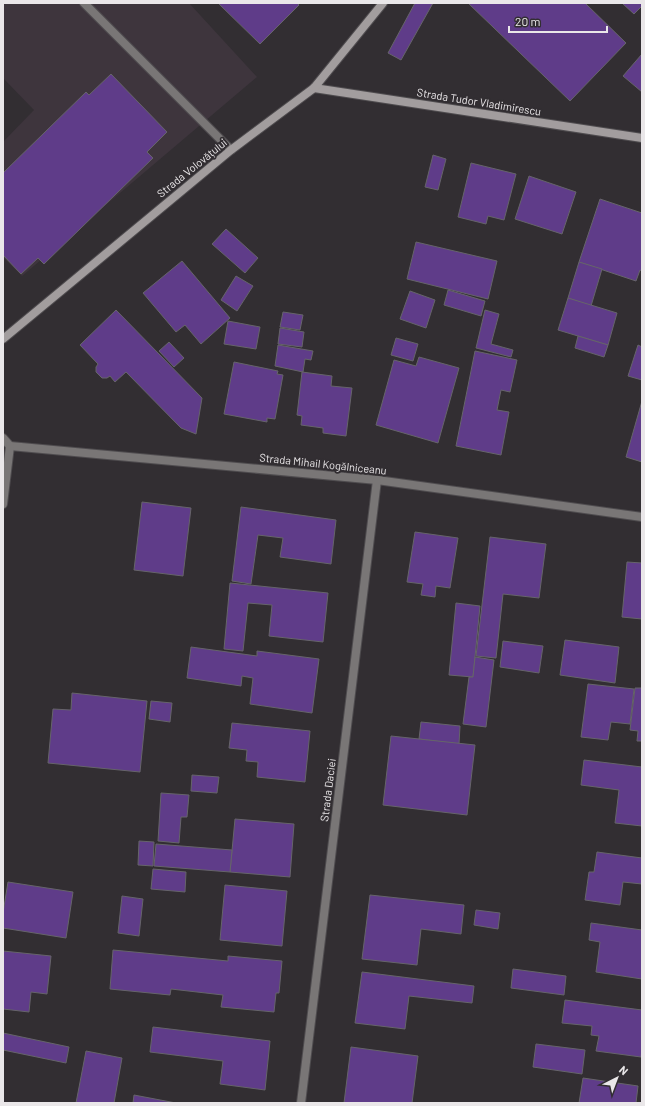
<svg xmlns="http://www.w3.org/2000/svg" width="645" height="1106" font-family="Barlow,sans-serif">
	<rect width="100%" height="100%" fill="#322e32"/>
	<!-- built -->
	<polygon fill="#3e353d" points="3,3 189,3 257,77 22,276 3,257 3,142 34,110 3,78"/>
	<!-- building -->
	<g fill="#5f3c89" stroke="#66646a">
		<polygon points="218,3 297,3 299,5 260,44"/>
		<polygon points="415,3 433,3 401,60 388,53"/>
		<polygon points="468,3 585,3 626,43 570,101"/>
		<polygon points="622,3 642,3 642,6 634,14"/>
		<polygon points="642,54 642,92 623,76"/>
		<polygon points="111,74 167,132 147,152 153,158 44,264 38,258 21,274 3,255 3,173 86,92 89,95"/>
		<polygon points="433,155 446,159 438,190 425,187"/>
		<polygon points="471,163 516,174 504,220 488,216 486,224 458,217"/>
		<polygon points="529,176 576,192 562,234 515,219"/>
		<polygon points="600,199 642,213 642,271 640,270 636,281 579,262"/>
		<polygon points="226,229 258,258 245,273 212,244"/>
		<polygon points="416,242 497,261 488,299 407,279"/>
		<polygon points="182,261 230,318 201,344 185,325 176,332 143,293"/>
		<polygon points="579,262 602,269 591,306 568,298"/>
		<polygon points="236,276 253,286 237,311 221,300"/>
		<polygon points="448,290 485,301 481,316 444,305"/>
		<polygon points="410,291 435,300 426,328 400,319"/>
		<polygon points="568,298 617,313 608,345 558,330"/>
		<polygon points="116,310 202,398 196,434 181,428 126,372 115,382 110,376 107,378 102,378 96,372 96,367 98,364 80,345"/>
		<polygon points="485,310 499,314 491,344 513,350 511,357 476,348"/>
		<polygon points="283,312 303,315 300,330 280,327"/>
		<polygon points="228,321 260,327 256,349 224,344"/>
		<polygon points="280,328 304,332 302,347 278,344"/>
		<polygon points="578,336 608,345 604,357 575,348"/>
		<polygon points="396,338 418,344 413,361 391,355"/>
		<polygon points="169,342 184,358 174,367 159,351"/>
		<polygon points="278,345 313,351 311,360 305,359 303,372 275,366"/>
		<polygon points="638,345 642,347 642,380 628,376"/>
		<polygon points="475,351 517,360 510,392 501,390 497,410 509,412 501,455 456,446"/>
		<polygon points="419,357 459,368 438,443 376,425 394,360 416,366"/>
		<polygon points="234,362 278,371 277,374 283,375 275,419 267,418 267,422 224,414"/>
		<polygon points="302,372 332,376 331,386 352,388 346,436 323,433 323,428 301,425 302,416 297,415"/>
		<polygon points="642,401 642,462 626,457"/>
		<polygon points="142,502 191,508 183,576 134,570"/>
		<polygon points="241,507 336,520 331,564 280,557 283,538 258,535 251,584 232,581"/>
		<polygon points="415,532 458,538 450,588 436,586 435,597 421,595 423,584 407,582"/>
		<polygon points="490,537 546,544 539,598 503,594 496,658 476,656"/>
		<polygon points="627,562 642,563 642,619 622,617"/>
		<polygon points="230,583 328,593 323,642 269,636 272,605 248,603 243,651 224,649"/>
		<polygon points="456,603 480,606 473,677 449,675"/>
		<polygon points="565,640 619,647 615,683 560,675"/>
		<polygon points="503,641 543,646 539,673 500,667"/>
		<polygon points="191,647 257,656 257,651 319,659 312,713 250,704 253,678 242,676 241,686 187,678"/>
		<polygon points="475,657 494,660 486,727 463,724 469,677 473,677"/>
		<polygon points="588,684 634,689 630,724 611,722 608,740 581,737"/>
		<polygon points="635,688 642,688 642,741 637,741 638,731 630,730"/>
		<polygon points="72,693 147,701 140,772 48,763 53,709 71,710"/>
		<polygon points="151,701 172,703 170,722 149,719"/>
		<polygon points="421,722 460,726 459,744 419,739"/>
		<polygon points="232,723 310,731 305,782 257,777 258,762 246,761 247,750 229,748"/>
		<polygon points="391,736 475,745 467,815 383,805"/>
		<polygon points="584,760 642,767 642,826 615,823 619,790 581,785"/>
		<polygon points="192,775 219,777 217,793 191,791"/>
		<polygon points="161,793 189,795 187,817 181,817 179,843 158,841"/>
		<polygon points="235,819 294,824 290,877 230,872"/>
		<polygon points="139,841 154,842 153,866 138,865"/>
		<polygon points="156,844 232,850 230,872 154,866"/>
		<polygon points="597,852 642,858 642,884 623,882 620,905 585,900 589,872 594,872"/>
		<polygon points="153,869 186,872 185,892 151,889"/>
		<polygon points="8,882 73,892 66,938 3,928 3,913"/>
		<polygon points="225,885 287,891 282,946 220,940"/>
		<polygon points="370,895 464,905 461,934 421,929 417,965 362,959"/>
		<polygon points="122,896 143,899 139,936 118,933"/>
		<polygon points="476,910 500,913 498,929 474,925"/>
		<polygon points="591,923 642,930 642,979 596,972 600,942 589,940"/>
		<polygon points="113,950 228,961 228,956 282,961 279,993 276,993 274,1012 221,1007 223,995 171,989 170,995 110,989"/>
		<polygon points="3,951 51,956 47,994 31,992 29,1012 3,1009"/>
		<polygon points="513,969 566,976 564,995 511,988"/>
		<polygon points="362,972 474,986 472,1003 409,996 405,1029 355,1023"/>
		<polygon points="565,1000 642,1010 642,1049 641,1057 596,1051 599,1036 591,1035 592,1026 562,1023"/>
		<polygon points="153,1027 270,1041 265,1090 220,1084 223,1061 150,1052"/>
		<polygon points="3,1033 69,1047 66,1063 3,1050"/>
		<polygon points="536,1044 585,1050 582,1074 533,1067"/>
		<polygon points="351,1047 418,1056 412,1103 344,1103"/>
		<polygon points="86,1051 122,1058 114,1103 76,1103"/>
		<polygon points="583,1078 638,1086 636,1103 579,1103"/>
		<polygon points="134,1095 176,1103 133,1103"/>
	</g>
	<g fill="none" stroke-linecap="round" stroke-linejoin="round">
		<!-- lane casing -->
		<g stroke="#4f4c4f" stroke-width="10">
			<polyline id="lane" points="84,3 231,150"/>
		</g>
		<!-- street casing -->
		<g stroke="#4f4c4f" stroke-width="10">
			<g id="street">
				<polyline points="3,438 10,446 377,480 642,517"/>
				<polyline points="3,504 10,446"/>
				<polyline points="301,1103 377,480"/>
			</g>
		</g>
		<!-- secondary casing -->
		<g stroke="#4f4c4f" stroke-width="10">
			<g id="secondary">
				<polyline points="314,88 642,138"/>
				<polyline points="3,339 231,150 314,88 383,3"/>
			</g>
		</g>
		<!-- lane -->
		<use href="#lane" stroke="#797676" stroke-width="8"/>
		<!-- street -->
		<use href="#street" stroke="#797676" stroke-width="8"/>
		<!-- secondary -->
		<use href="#secondary" stroke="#a29d9e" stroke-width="8"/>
	</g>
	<g text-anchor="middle" stroke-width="4" stroke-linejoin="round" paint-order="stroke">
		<!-- street labels -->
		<g font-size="11" fill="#eae7e9" stroke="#322e32">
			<text transform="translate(479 102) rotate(9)" y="4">Strada Tudor Vladimirescu</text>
			<text transform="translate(192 168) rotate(-39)" y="4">Strada Volovățului</text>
			<text transform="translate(323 464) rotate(6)" y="4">Strada Mihail Kogălniceanu</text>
			<text transform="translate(328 790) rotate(-83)" y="4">Strada Daciei</text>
		</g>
	</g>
	<!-- border -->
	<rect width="645" height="1106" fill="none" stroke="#eae7e9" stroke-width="8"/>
	<!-- north arrow -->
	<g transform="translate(617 1078) rotate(42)" stroke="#322e32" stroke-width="3" paint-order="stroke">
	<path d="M0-3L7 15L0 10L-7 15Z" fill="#eae7e9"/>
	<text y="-6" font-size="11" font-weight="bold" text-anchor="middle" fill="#eae7e9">N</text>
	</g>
	<!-- scale -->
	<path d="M509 26v6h98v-6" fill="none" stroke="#eae7e9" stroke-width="2"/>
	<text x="515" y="26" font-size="12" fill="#eae7e9" stroke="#322e32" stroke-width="3" paint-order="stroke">20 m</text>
</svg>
